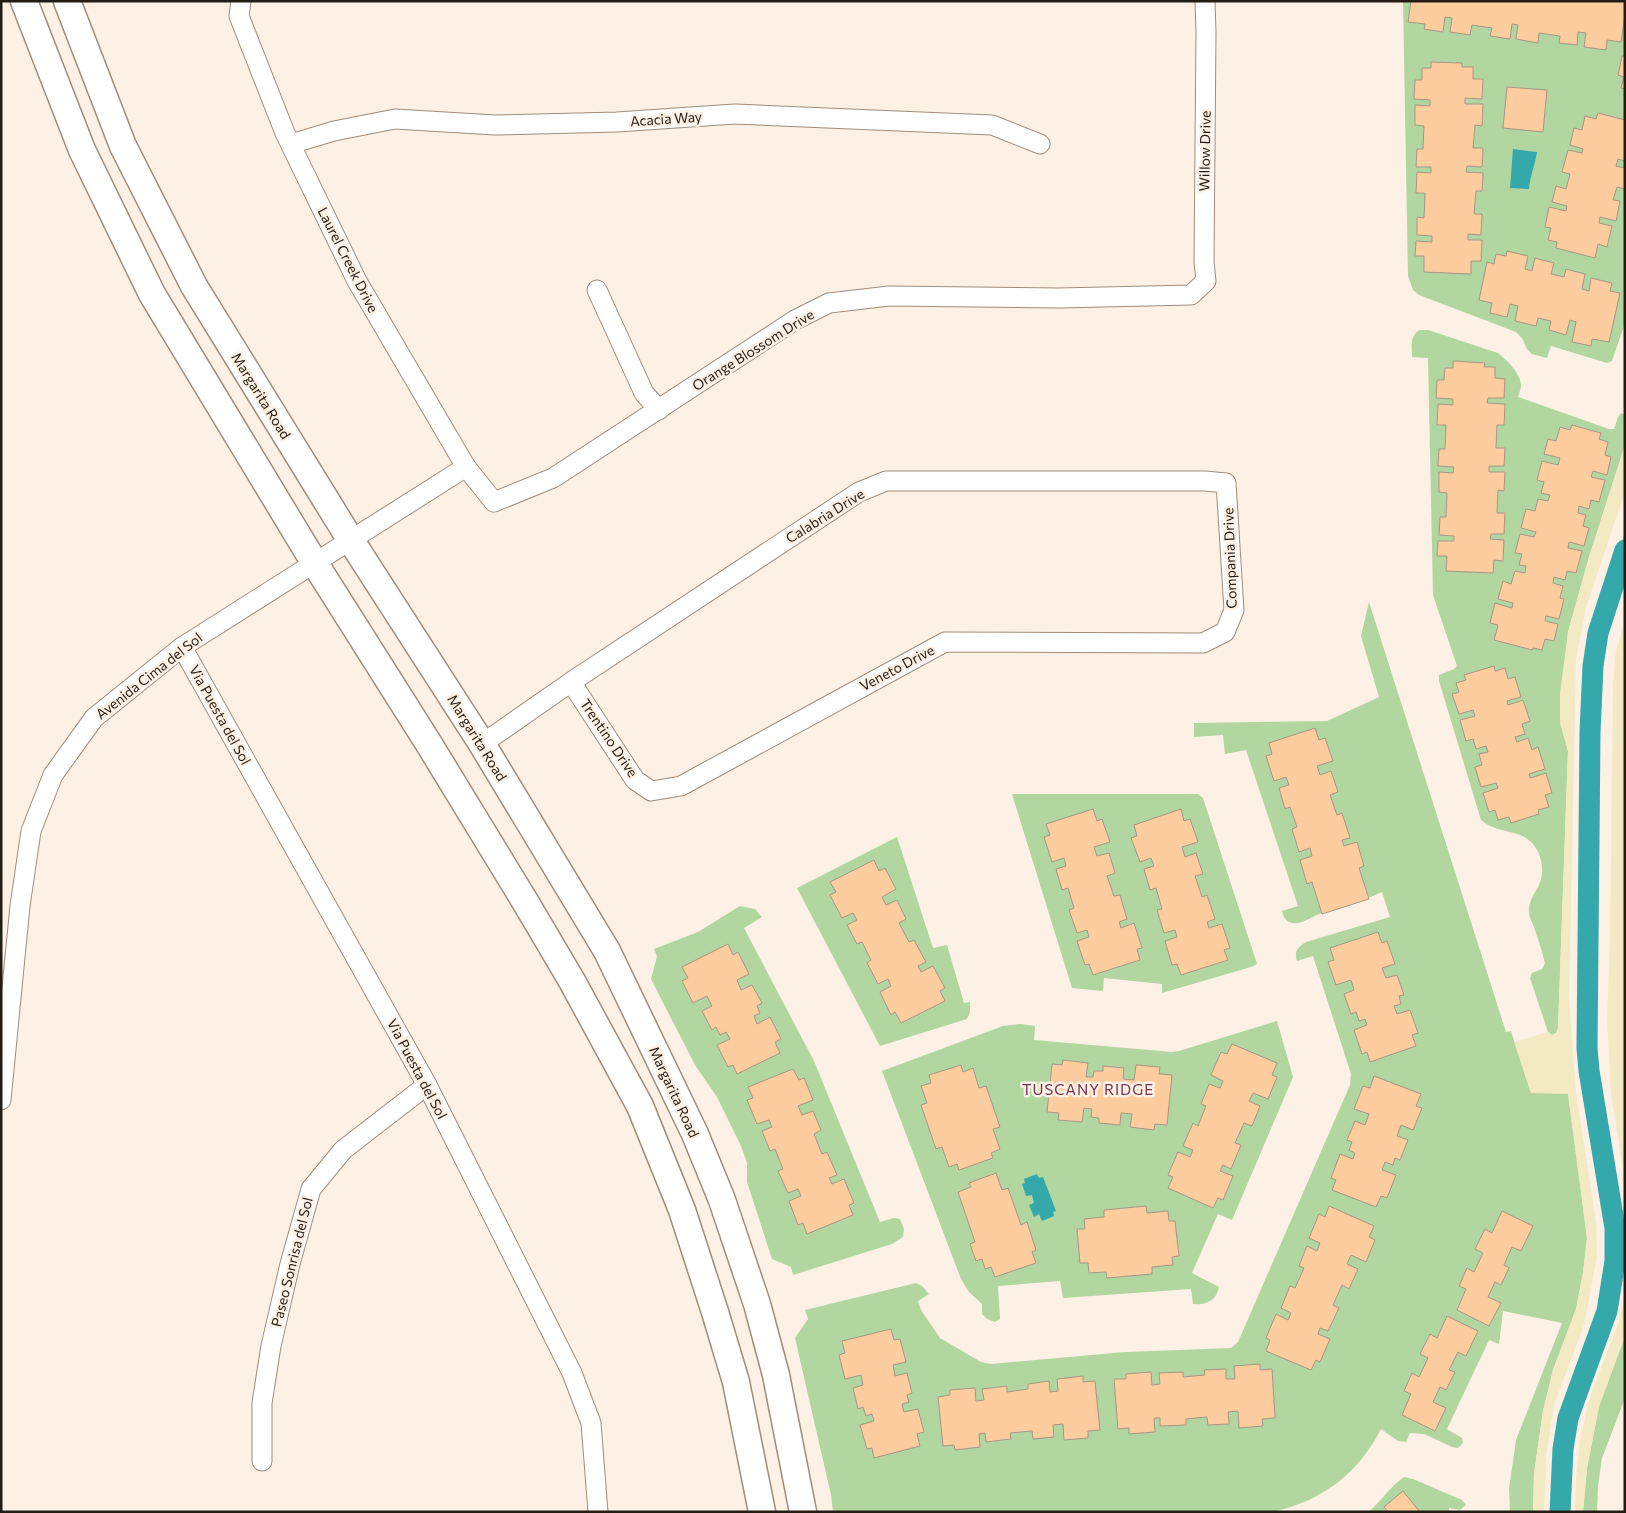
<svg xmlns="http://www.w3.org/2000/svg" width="1626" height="1513" font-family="Commissioner,sans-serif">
	<rect width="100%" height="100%" fill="#fdf0e4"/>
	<!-- green -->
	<g fill="#b1d6a0">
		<polygon points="1403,1 1625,1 1625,323 1612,361 1607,363 1551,346 1547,358 1532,354 1527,349 1522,338 1516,332 1419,295 1413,290 1408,276"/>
		<path d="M1420,330H1428L1498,353C1506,359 1521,374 1521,385C1521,389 1519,393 1518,397L1609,429H1614L1618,417L1621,413L1625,415V445L1589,557L1568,632L1560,722L1568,751L1558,1028L1556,1033L1552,1035L1548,1032L1530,978L1532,973L1542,969L1545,963C1542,951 1538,939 1534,927C1532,922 1529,917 1529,912C1528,903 1534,894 1538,887C1546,872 1542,852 1530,841C1516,829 1495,833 1481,820L1439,681V675L1454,669L1457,666L1433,595L1428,358L1412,357C1412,347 1409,336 1420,330Z"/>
		<polygon points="1625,532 1625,574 1603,646 1598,683 1596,714 1595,1063 1598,1093 1588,1094 1584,1036 1586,700 1592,640 1600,607"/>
		<path d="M1369,602L1506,1032L1511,1031L1531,1093H1568L1587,1238L1583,1273L1576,1309L1553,1370L1543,1411L1534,1474L1533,1512H1510L1509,1489L1516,1440L1562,1323L1503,1311L1499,1344L1489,1340L1447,1429L1462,1438L1463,1443L1458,1448L1452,1447L1424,1434L1410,1433L1406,1442L1398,1441L1381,1429C1357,1475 1323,1500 1273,1512H833L831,1495L795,1338L808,1319L805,1310L916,1283L922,1286L929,1294L918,1301L921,1310L940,1338L981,1362L991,1364L1125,1352L1231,1348L1238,1342L1350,1085L1351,1074L1313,956L1297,961C1294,951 1297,948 1306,942L1390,917L1382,892C1363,901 1342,906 1322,913C1312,916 1302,925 1292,923C1285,921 1284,917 1282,911L1298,906L1246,750L1225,754L1223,735L1194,737V723L1327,721L1379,697L1361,636Z"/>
		<polygon points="1012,794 1198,794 1203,798 1257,964 1251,967 1162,993 1162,984 1104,978 1103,991 1072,988"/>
		<polygon points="897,837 933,948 947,945 964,1003 970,1002 970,1012 967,1019 880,1046 797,888"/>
		<polygon points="740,906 755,909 762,917 744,928 814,1061 880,1222 894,1218 900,1219 904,1229 903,1237 892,1244 793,1275 791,1267 772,1259 747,1182 747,1163 741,1146 717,1097 695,1065 651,979 657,956 654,949 698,932"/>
		<path d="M1277,1021L1293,1077L1232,1220L1218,1214L1192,1273L1219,1287C1216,1301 1207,1305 1193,1304L1191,1289L1063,1298L1060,1281L998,1286L1000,1319L995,1322L987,1319L982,1314V1304L969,1292L961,1279L882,1071L1003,1026L1020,1024L1035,1026L1034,1040L1172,1052L1179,1051Z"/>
		<polygon points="1625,1336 1625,1398 1602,1458 1598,1486 1597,1512 1583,1512 1587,1468 1599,1406"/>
		<path d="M1404,1477L1413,1479L1462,1500L1466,1505L1460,1510L1449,1508V1512H1368C1382,1501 1390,1486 1404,1477Z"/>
	</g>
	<!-- sand -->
	<g fill="#f3e9c3">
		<polygon points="1625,445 1625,492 1586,607 1576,659 1569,1001 1576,1093 1596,1222 1597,1257 1584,1325 1554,1405 1546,1456 1544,1512 1533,1512 1534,1474 1543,1411 1553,1370 1576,1309 1583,1273 1587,1238 1568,1094 1531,1093 1514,1042 1548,1032 1552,1035 1556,1033 1558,1028 1568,751 1560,722 1560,693 1568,632 1589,557"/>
		<polygon points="1625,619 1624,1094 1625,1181 1611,1094 1607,1018 1610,945 1613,684 1616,651"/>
		<polygon points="1625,1297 1625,1336 1599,1407 1587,1468 1583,1512 1575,1512 1576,1478 1580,1442 1589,1400 1619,1321"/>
	</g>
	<!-- water -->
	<g fill="#34a8ab">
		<path d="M1513,149L1537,152C1535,165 1530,176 1529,189L1510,188Z"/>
		<polygon points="1037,1174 1039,1178 1043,1177 1056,1211 1053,1212 1054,1216 1042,1221 1039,1214 1034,1217 1029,1205 1034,1203 1032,1195 1026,1196 1022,1184 1025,1183 1024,1179"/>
	</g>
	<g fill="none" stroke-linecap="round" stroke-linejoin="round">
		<!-- canal -->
		<polyline stroke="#34a8ab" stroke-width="21" points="1560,1512 1563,1449 1568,1418 1607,1311 1615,1261 1615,1228 1589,1071 1587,1048 1590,732 1593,666 1598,633 1625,550"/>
	</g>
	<!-- building -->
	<g fill="#fdcda0" stroke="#a99583">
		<polygon points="1411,1 1625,1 1625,15 1621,42 1607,40 1606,50 1584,47 1586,33 1578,32 1577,45 1559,43 1560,36 1539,33 1538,43 1516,39 1518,25 1512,24 1510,39 1490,36 1492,28 1472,25 1470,35 1450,32 1452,18 1445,17 1443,32 1424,29 1425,24 1408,22"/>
		<polygon points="1622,56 1625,56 1625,89 1621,88 1624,77 1618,75"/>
		<polygon points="1431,62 1462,63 1462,67 1473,67 1473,79 1483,79 1482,99 1465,98 1465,104 1483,104 1482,126 1475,125 1473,148 1483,148 1482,167 1467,166 1466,172 1483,173 1482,191 1476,191 1474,214 1482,214 1481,235 1468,234 1468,240 1482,240 1481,261 1471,261 1471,274 1424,272 1424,256 1415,256 1416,241 1432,242 1432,236 1417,235 1417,217 1424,218 1425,193 1416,193 1417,172 1431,173 1431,167 1416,167 1417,149 1423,149 1424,126 1415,125 1415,105 1430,106 1430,100 1414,99 1415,80 1422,80 1422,68 1431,68"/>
		<polygon points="1507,87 1547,90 1543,132 1503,128"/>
		<polygon points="1598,113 1625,120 1625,161 1618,159 1616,166 1625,168 1625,189 1617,187 1613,200 1620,201 1616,221 1600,217 1599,223 1612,226 1607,247 1598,244 1595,258 1556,248 1557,242 1548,240 1551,228 1545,227 1549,207 1566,211 1567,206 1552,202 1556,186 1566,189 1570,174 1562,172 1568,150 1582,153 1583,149 1570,145 1574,128 1582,130 1585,116 1596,119"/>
		<polygon points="1507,251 1528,256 1525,269 1532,271 1535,258 1554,263 1551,274 1564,277 1566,269 1585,274 1582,289 1589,291 1591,278 1612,283 1610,291 1620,293 1609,342 1592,339 1591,346 1572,342 1576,322 1570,320 1566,335 1549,330 1551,321 1538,318 1536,326 1515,321 1518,306 1510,304 1507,317 1490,313 1492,303 1479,300 1487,262 1494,264 1496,254 1506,256"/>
		<polygon points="1453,361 1485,363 1484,367 1495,367 1495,378 1505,379 1504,398 1488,398 1487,403 1505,404 1504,425 1497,425 1496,448 1505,448 1504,466 1489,466 1489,472 1505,472 1504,491 1498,490 1497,513 1505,513 1504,534 1491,534 1490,539 1504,540 1503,561 1494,560 1493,573 1446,571 1447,556 1437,556 1438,541 1454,541 1454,536 1439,535 1440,517 1446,517 1447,493 1439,492 1439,472 1453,473 1454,467 1438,466 1439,449 1445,449 1446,425 1437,425 1438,404 1453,405 1453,399 1436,398 1437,380 1444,380 1445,368 1453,368"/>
		<polygon points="1572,425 1601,433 1599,439 1608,442 1605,455 1611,457 1607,475 1593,471 1591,477 1605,480 1599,502 1591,500 1589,509 1579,506 1578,513 1586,515 1583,526 1589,528 1584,546 1569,542 1568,548 1582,551 1576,573 1567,571 1565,580 1554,577 1553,583 1563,586 1560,598 1564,599 1559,619 1546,616 1545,621 1558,624 1554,641 1545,639 1542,650 1533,648 1532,650 1494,640 1498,625 1490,623 1495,603 1512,608 1513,603 1498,599 1503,581 1511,584 1515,571 1525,573 1526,566 1519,565 1522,554 1515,553 1520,534 1534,537 1536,532 1521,528 1526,509 1535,511 1538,499 1548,501 1550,495 1541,493 1544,482 1537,480 1542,461 1558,465 1560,458 1544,454 1548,439 1556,441 1560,427 1570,430"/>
		<polygon points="1494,666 1495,671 1505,668 1508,679 1515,677 1521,697 1507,701 1508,705 1523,700 1530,721 1522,724 1525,734 1515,737 1517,742 1528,738 1532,750 1538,747 1545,769 1529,774 1530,778 1546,773 1552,793 1545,795 1549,807 1538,810 1539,814 1511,823 1509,817 1498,820 1495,810 1489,812 1483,793 1498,788 1496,783 1481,787 1475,767 1482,765 1479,754 1488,752 1486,746 1476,749 1473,739 1466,741 1460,720 1475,716 1473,710 1459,714 1452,694 1459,692 1456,683 1466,680 1464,675"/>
		<polygon points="1315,728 1319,740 1325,738 1333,761 1317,766 1320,775 1331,771 1338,792 1330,795 1337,815 1342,813 1350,838 1342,840 1344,846 1357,842 1364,866 1359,868 1369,899 1322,914 1312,882 1307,884 1300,860 1312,856 1310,848 1299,852 1292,829 1297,827 1290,807 1285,809 1279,788 1289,785 1286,777 1274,781 1266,756 1272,754 1269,743"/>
		<polygon points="1093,809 1097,821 1102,819 1110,842 1094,847 1097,856 1109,853 1115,873 1107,876 1114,896 1120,895 1127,919 1119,922 1121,928 1134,923 1142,948 1137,949 1140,960 1093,975 1089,964 1085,965 1077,941 1089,937 1087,930 1077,933 1069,910 1074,908 1068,888 1062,890 1056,869 1066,866 1064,858 1052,862 1044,837 1050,835 1046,824"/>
		<polygon points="1181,809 1184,821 1190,819 1198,842 1182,847 1185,857 1196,853 1203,874 1195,876 1202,897 1207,895 1215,919 1207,922 1209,928 1222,924 1230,948 1224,950 1228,960 1181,975 1177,964 1172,965 1165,941 1177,937 1175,930 1164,933 1157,910 1162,909 1156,888 1150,890 1144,869 1154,866 1151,858 1140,862 1131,838 1137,836 1134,825"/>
		<polygon points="874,860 879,871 885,868 896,889 882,897 886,905 897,900 906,919 899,923 909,942 914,940 926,962 918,966 921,972 933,966 945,988 940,991 945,1001 901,1023 895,1012 891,1015 880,992 891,986 888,979 878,984 867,963 871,960 862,942 857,944 847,925 857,920 853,913 842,918 830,895 836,892 830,882"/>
		<polygon points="1378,932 1382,943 1387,941 1395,964 1382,968 1386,978 1397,975 1404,995 1399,996 1401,1004 1394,1006 1397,1014 1410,1010 1418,1033 1412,1035 1416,1046 1370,1062 1367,1052 1362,1054 1354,1030 1367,1025 1365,1019 1359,1021 1356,1012 1351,1014 1344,994 1354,990 1351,980 1336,985 1328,962 1334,960 1330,948"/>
		<polygon points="728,944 733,955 738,952 749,974 737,980 741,990 752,985 762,1003 757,1006 760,1013 754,1016 757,1024 770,1017 781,1039 775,1042 780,1053 737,1074 733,1065 728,1067 717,1045 730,1039 726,1032 720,1035 716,1027 712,1030 702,1011 712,1006 707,996 693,1003 682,981 688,978 682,967"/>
		<polygon points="1232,1044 1277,1063 1272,1075 1277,1077 1268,1099 1253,1093 1249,1101 1260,1106 1252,1126 1244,1123 1235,1143 1241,1145 1231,1169 1223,1165 1220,1171 1233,1176 1223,1200 1218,1198 1213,1208 1168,1188 1173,1177 1168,1175 1178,1152 1190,1157 1193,1150 1183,1146 1193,1123 1198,1126 1206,1106 1201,1104 1209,1084 1220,1088 1223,1081 1211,1075 1221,1052 1227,1054"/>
		<polygon points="1063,1060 1088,1063 1086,1077 1093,1077 1094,1071 1103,1071 1103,1066 1124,1068 1123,1079 1134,1080 1136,1065 1160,1067 1159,1074 1172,1075 1167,1125 1155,1124 1154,1130 1130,1127 1132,1114 1121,1113 1120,1125 1099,1123 1099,1118 1091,1117 1092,1109 1084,1108 1082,1122 1058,1120 1059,1113 1047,1112 1052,1064 1062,1065"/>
		<polygon points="961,1065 963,1072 973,1068 979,1088 986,1086 1000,1127 993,1129 1000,1149 991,1153 993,1158 959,1170 957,1164 949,1167 942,1147 936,1149 921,1105 927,1103 921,1086 931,1083 929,1075"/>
		<polygon points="793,1069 799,1080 804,1078 813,1100 798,1106 802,1115 813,1111 821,1130 814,1134 822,1154 827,1152 837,1175 829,1178 832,1184 844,1179 854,1203 849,1205 853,1215 807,1234 803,1223 798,1225 789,1201 801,1196 798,1189 788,1193 778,1171 783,1169 775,1149 770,1151 762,1131 772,1127 769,1120 757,1124 747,1100 753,1098 748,1087"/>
		<polygon points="1374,1076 1421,1094 1416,1106 1422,1108 1413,1130 1401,1125 1397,1136 1408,1140 1400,1160 1395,1158 1393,1165 1385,1162 1382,1170 1396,1175 1387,1198 1381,1196 1376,1207 1332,1190 1336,1180 1331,1178 1340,1154 1353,1159 1355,1153 1349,1150 1352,1142 1347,1140 1355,1121 1365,1125 1369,1114 1354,1109 1363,1086 1370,1088"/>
		<polygon points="996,1173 1002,1190 1008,1188 1021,1225 1027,1222 1036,1250 1032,1252 1036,1263 995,1277 991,1267 985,1269 982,1259 976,1261 970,1244 975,1242 958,1192 971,1187 969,1183"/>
		<polygon points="1146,1206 1147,1213 1168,1211 1169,1221 1175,1221 1179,1256 1172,1257 1173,1265 1152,1267 1152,1274 1107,1278 1106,1272 1089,1273 1088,1263 1080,1263 1077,1229 1085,1229 1084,1219 1104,1217 1104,1210"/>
		<polygon points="1329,1206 1374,1226 1369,1237 1375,1240 1366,1262 1351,1255 1347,1264 1358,1269 1349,1289 1342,1285 1333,1305 1339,1308 1328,1331 1320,1328 1318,1334 1330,1339 1320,1362 1316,1360 1311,1370 1266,1351 1270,1340 1266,1338 1276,1314 1288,1320 1291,1313 1281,1308 1290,1286 1295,1288 1304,1268 1299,1266 1307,1246 1317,1251 1320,1243 1309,1238 1319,1214 1325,1217"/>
		<polygon points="1502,1211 1533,1226 1521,1251 1512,1247 1504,1265 1509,1268 1501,1285 1495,1282 1488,1297 1501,1303 1489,1326 1457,1310 1466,1289 1459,1286 1467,1268 1474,1272 1483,1253 1475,1249 1485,1229 1492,1233"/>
		<polygon points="1447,1316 1478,1331 1466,1356 1458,1352 1449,1370 1455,1372 1446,1390 1440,1387 1433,1402 1446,1408 1435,1431 1402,1415 1411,1394 1404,1391 1412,1373 1419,1377 1428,1358 1420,1354 1430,1334 1437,1338"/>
		<polygon points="891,1329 894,1340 900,1339 906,1362 893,1365 895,1376 907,1373 912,1393 907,1395 909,1402 902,1404 904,1412 918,1409 924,1432 917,1434 920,1446 874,1458 872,1448 867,1449 860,1425 874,1421 872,1414 866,1416 863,1407 858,1409 853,1388 863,1385 861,1375 845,1379 839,1355 845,1353 842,1341"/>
		<polygon points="1260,1364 1260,1370 1272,1369 1275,1418 1262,1419 1263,1426 1239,1428 1238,1411 1228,1412 1229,1424 1208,1425 1207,1417 1186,1419 1186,1425 1160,1426 1160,1418 1154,1418 1155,1432 1129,1434 1129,1428 1118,1429 1114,1379 1126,1379 1126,1374 1151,1372 1152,1385 1160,1384 1159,1373 1183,1372 1183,1377 1205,1375 1204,1370 1226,1369 1226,1379 1235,1379 1234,1366"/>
		<polygon points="1083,1376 1083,1382 1095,1381 1100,1430 1088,1431 1088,1438 1064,1440 1063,1424 1053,1425 1054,1437 1033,1439 1032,1431 1010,1433 1011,1439 986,1442 985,1433 979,1434 980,1447 955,1450 954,1445 943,1446 938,1397 950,1395 950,1390 975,1388 976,1401 984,1400 982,1389 1007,1386 1007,1392 1028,1389 1028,1384 1049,1381 1050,1392 1058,1391 1057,1379"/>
		<polygon points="1403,1491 1420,1512 1388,1512 1384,1507"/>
	</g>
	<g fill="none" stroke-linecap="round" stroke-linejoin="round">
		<!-- minor casing -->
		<g stroke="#a08c7a" stroke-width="21">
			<g id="minor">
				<polyline points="241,1 239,16 285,133 357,281 466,467 494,502 553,478 795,320 829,303 889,296 1059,298 1191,295 1206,281 1204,262 1206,32 1205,1"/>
				<polyline points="291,144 334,131 395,119 495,125 617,122 735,114 992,125 1040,144"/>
				<polyline points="597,290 644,393 659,410"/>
				<polyline points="182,647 427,1085 572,1373 591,1423 598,1512"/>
				<polyline points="482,744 571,682 859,492 886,481 1205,481 1226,483 1234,610 1225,632 1203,643 945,642 681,786 651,791 635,780 571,682"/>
				<polyline points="1,1100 20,906 31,831 53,775 94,718 182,647 466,467"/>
				<polyline points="262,1461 262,1403 271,1346 290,1264 311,1189 343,1150 427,1085"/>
			</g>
		</g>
		<!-- secondary casing -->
		<g stroke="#a08c7a" stroke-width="29">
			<g id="secondary">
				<polyline points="24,1 82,150 152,294 314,562 429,744 526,903 572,981 640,1106 682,1210 715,1312 736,1382 762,1512"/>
				<polyline points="67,1 123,146 194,286 350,539 482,744 607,951 695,1134 722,1200 757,1304 776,1375 803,1512"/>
			</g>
		</g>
		<!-- minor -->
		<use href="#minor" stroke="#fff" stroke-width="19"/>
		<!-- secondary -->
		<use href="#secondary" stroke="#fff" stroke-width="26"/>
	</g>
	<g text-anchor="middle" stroke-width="5" stroke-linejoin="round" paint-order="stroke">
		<!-- street labels -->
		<g font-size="14" fill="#231c15" stroke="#fdf0e4">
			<text transform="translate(666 119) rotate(-4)" y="5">Acacia Way</text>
			<text transform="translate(1205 151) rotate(-89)" y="5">Willow Drive</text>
			<text transform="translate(348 260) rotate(63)" y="5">Laurel Creek Drive</text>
			<text transform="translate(753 350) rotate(-32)" y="5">Orange Blossom Drive</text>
			<text transform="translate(261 396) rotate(58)" y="5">Margarita Road</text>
			<text transform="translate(825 516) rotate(-32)" y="5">Calabria Drive</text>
			<text transform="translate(1230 558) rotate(-92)" y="5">Compania Drive</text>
			<text transform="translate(897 668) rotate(-28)" y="5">Veneto Drive</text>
			<text transform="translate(149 676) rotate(-38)" y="5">Avenida Cima del Sol</text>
			<text transform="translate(220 715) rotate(61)" y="5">Via Puesta del Sol</text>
			<text transform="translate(477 738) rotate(58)" y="5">Margarita Road</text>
			<text transform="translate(609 738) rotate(56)" y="5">Trentino Drive</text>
			<text transform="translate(417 1069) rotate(62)" y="5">Via Puesta del Sol</text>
			<text transform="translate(674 1092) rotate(65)" y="5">Margarita Road</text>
			<text transform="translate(292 1262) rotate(-76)" y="5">Paseo Sonrisa del Sol</text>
		</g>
		<!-- neighbourhood labels -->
		<g font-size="15" letter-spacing="1" fill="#77334f" stroke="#fdf0e4">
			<text x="1088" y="1095">TUSCANY RIDGE</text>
		</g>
	</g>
	<!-- border -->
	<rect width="1626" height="1513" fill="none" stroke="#231c15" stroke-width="5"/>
</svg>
